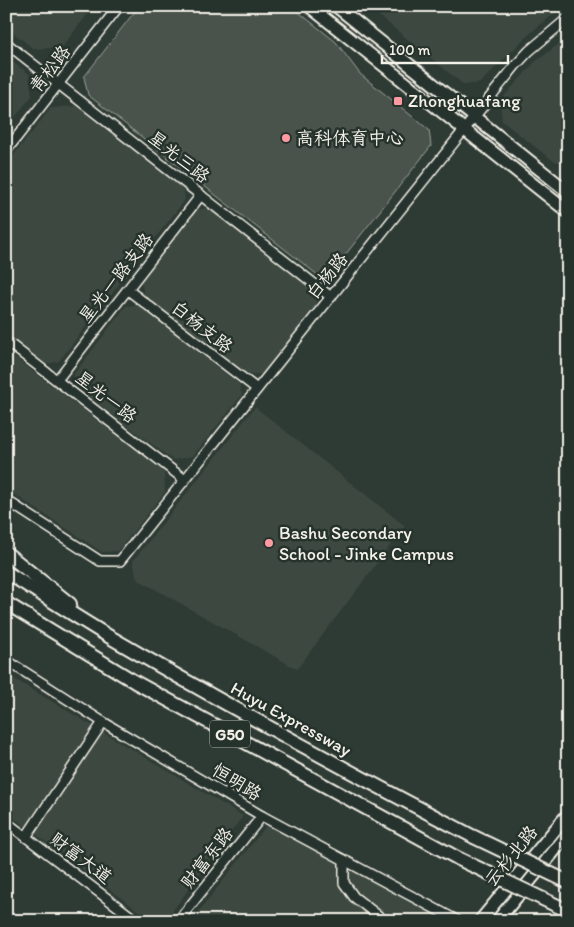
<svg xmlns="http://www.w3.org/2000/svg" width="574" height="927" font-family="Itim,'LXGW WenKai TC',sans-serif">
	<rect width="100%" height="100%" fill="#2e3b34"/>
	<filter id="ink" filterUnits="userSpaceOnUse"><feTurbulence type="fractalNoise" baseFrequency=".02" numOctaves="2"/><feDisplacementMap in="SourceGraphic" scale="10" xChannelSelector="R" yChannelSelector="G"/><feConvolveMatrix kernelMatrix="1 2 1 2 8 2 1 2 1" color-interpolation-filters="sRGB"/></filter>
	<g filter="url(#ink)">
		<!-- built -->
		<g fill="#3c4841">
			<polygon points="6,6 94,6 62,47 34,49 6,27"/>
			<polygon points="367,6 565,6 544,21 522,41 480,83 464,85"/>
			<polygon points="568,37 568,165 552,160 502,121 500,101 534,63"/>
			<polygon points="6,57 29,74 32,96 6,128"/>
			<polygon points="76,106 184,190 185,200 59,361 46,364 6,333 6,165 51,108"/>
			<polygon points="208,208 313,290 317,305 262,374 247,374 144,296 141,278 195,210"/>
			<polygon points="138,305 239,384 242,395 193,456 173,460 76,387 74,374 126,306"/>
			<polygon points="6,351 164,471 165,492 118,551 102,552 6,489"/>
			<polygon points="255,407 405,526 297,669 137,579 133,561"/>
			<polygon points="6,674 243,816 165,921 152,921 6,812"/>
			<polygon points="267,825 447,921 191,921"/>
		</g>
		<!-- green -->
		<polygon fill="#48524c" stroke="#9ea29a" points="139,6 291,6 336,42 360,74 429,130 431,146 331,273 319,276 88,95 84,77"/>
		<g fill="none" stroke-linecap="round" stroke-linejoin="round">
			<!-- minor casing -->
			<g stroke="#f4f1e8" stroke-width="12">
				<g id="minor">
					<polyline points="6,43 331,297"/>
					<polyline points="6,151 119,6"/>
					<polyline points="128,290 257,389"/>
					<polyline points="6,341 185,480"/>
					<polyline points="57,380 201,195"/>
					<polyline points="6,500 100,561 120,561 515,66 529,51 568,18"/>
					<polyline points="6,660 103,722 262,816 458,921"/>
					<polyline points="6,822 137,921"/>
					<polyline points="26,837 103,722"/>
					<polyline points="344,860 344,883 354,897 385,921"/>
					<polyline points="178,921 262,816"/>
				</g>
			</g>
			<!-- major casing -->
			<g stroke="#f4f1e8" stroke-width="15">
				<g id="major">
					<polyline points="309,6 568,212"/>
					<polyline points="336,6 568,192"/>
					<polyline points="480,921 568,814"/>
					<polyline points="497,921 568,834"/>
				</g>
			</g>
			<!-- highway casing -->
			<g stroke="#f4f1e8" stroke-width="16">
				<g id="highway">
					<polyline points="6,553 70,604"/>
					<path d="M6,572C43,595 78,618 115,640C233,709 353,774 474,837"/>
					<polyline points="6,603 135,682 459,859"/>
				</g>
			</g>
			<!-- minor -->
			<use href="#minor" stroke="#26332d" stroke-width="9"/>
			<!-- major -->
			<use href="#major" stroke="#26332d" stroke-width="11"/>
			<!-- highway -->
			<use href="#highway" stroke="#26332d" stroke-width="12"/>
			<!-- highway-bridge casing -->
			<g stroke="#f4f1e8" stroke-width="16" stroke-linecap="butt">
				<g id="highway-bridge">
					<polyline points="474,837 568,882"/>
					<polyline points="459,859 566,910"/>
				</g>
			</g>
			<!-- highway-bridge -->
			<use href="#highway-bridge" stroke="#26332d" stroke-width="12"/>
		</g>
	</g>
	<!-- markers -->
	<g fill="#ff9aa2" stroke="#26332d" stroke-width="2">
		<rect x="393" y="96" width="10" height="10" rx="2.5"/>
		<circle cx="286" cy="138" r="5"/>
		<circle cx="269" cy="543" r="5"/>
	</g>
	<g text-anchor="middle" stroke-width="5" stroke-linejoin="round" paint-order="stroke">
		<!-- shield labels -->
		<rect fill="#26332d" stroke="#b6b8b0" stroke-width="1" x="210" y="720.5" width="40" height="27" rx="4"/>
		<g font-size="16" font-weight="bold" fill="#f4f1e8">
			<text x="230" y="740">G50</text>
		</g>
		<!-- street labels -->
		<g font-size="18" fill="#f4f1e8" stroke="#26332d">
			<text transform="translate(50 69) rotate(-52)" y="6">青松路</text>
			<text transform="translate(179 157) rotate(38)" y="6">星光三路</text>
			<text transform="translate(327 276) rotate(-51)" y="6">白杨路</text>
			<text transform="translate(116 278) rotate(-52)" y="6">星光一路支路</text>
			<text transform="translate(202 327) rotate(38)" y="6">白杨支路</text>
			<text transform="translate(106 397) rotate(38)" y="6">星光一路</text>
			<text transform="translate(291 719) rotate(29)" y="6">Huyu Expressway</text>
			<text transform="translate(237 782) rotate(31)" y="6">恒明路</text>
			<text transform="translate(511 856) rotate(-51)" y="6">云杉北路</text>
			<text transform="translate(81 858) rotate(37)" y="6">财富大道</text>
			<text transform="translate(207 858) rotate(-52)" y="6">财富东路</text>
		</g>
		<!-- poi labels -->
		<g font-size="18" fill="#f4f1e8" stroke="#26332d" text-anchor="start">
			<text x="408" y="107">Zhonghuafang</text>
			<text x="296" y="144">高科体育中心</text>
			<text x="279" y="539">Bashu Secondary<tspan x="279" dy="21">School - Jinke Campus</tspan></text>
		</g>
	</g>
	<!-- margin -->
	<rect width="574" height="927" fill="none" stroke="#26332d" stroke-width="25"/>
	<rect x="12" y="12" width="549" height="902" fill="none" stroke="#f4f1e8" stroke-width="2" filter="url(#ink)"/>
	<!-- scale -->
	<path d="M382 55v8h126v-8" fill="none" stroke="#f4f1e8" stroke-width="2.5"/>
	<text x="389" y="55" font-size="15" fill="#f4f1e8" stroke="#26332d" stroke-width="4" paint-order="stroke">100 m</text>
</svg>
